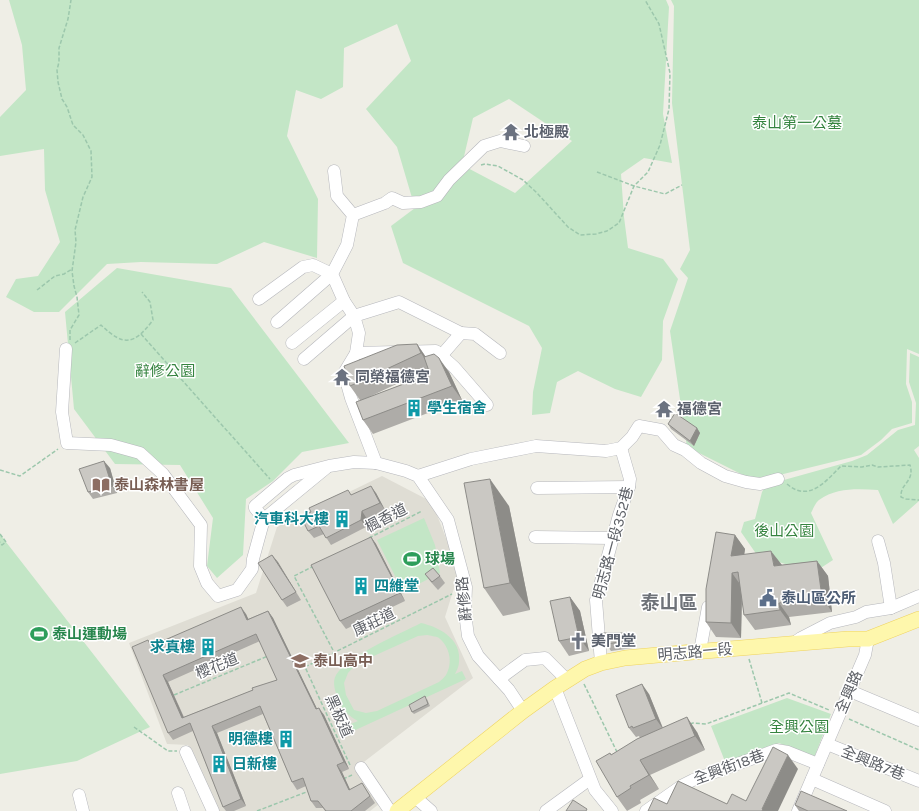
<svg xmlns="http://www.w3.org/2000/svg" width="919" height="811" font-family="Karla,'Noto Sans TC',sans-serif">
	<rect width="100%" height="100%" fill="#efeee6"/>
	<!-- education -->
	<polygon fill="#dfddd4" points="382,476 432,502 459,572 445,617 473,678 356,768 379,804 370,811 218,811 188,745 167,744 129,643 256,593 277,527"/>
	<!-- green -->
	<g fill="#c3e6c6" fill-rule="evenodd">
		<path d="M9,0H666L669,7L663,114L672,163L644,158L621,174L624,217L628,248L663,259L678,279L663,321L662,360L641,397L615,389L578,371L557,382L550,413L532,415L533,392L542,348L529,326L403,263L391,226L415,208L397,147L366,109L411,61L397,24L344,48L343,87L321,99L296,90L287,136L318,199L317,258L264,242L217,264L141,262L107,264L59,312H34L6,297L16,279L38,276L60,242L45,190L44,149L0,156V117L26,90L22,45ZM509,99L572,141L515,193L462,165L473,118Z"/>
		<polygon points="671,0 919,0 919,354 907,349 906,384 912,402 912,423 892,429 881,440 861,455 755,481 687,447 670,331 688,278 680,269 690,250 672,103 674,6"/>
		<polygon points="117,268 231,288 349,443 302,452 273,481 246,499 243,555 217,578 207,566 213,518 180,465 115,464 74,409 65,312"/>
		<path d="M910,353L919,357V446L914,450L919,458V501L893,524L878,490C859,489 837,487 819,500C816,502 813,509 811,513L833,560L813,573L757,555L741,532L744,522L755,519L762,492L766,485L852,461L867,455L898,430L915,425L916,403L909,382Z"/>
		<polygon points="424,518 435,545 440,573 403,592 377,540"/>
		<polygon points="0,534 6,542 150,727 77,761 0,774"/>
		<path d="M421,623C439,627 462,639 459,662C459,666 457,670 455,674L462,671L466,679L349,733L346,726L358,721C348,716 342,709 338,699C335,691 332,682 336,675C347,656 400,634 421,623ZM427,635C430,636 436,636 439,638C450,647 453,663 446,675C444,678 441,680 439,682L377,711L366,713L354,710L346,695L344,683L348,673L356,664L418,636Z"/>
		<polygon points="787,698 831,714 814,758 779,743 726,764 711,726"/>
	</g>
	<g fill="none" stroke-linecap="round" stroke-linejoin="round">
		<!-- minor casing -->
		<g stroke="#b6b7bc" stroke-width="13">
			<g id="minor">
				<polyline points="334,171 337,196 353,215 347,245 332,274 344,301 354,316 359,333 356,353 344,373 351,398 376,463"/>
				<polyline points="353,215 385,203 392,198 403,203 421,202 437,196 449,180 484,146 500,141 524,146"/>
				<polyline points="259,299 303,267 313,265 332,274 277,322"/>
				<polyline points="292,343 344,301"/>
				<polyline points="66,349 62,412 67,443 111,445 140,453 163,474 201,525 200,566 207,583 218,596 237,590 252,569 253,559 264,519"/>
				<polyline points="356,353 436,351 454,367 487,405"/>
				<polyline points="441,356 461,333 475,334 500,353"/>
				<polyline points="304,359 354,316 399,302 461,333"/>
				<polyline points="418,476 471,459 536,446 606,451 621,448 632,437 639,426 661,430 674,445 685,450 701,463 725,476 746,482 760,484 778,479"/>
				<polyline points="537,488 629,487"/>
				<polyline points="264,519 255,508 255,506 288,478 294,475 329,466 354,462 376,463 406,471 418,476 448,520 466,587 465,613 468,636 478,656 509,690 523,711"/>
				<polyline points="264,519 326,468"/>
				<polyline points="535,537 612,538"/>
				<polyline points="878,541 884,563 891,608"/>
				<polyline points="794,643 801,638 830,623 856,617 866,612 891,608 919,596"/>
				<polyline points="700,651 708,607"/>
				<polyline points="601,663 596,600 619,515 629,487 630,479 621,448"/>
				<polyline points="499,679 525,660 545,658 567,680"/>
				<polyline points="555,688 595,790 612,811"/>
				<polyline points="850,691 919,720"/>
				<polyline points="827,744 919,781"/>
				<polyline points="186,752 213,811"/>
				<polyline points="361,768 390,811"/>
				<polyline points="812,779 885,811"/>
				<polyline points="178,793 184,811"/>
				<polyline points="79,795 83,811"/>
				<polyline points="415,797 431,811"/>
				<polyline points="546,811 590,779"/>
				<polyline points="646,811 683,785 693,780 776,750 788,752 818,764"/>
				<polyline points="798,811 865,655 868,639"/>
			</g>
		</g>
		<!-- major casing -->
		<g stroke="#efd35f" stroke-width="16">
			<polyline id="major" points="397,811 523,711 555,688 585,669 601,663 625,658 658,655 848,639 868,639 919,619"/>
		</g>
		<!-- path -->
		<g stroke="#9cc7ac" stroke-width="1.5" stroke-dasharray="4 2" stroke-linecap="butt">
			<polyline points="481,165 485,164 498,166 523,180 537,193 568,227 580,235 596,234 607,231 619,223 634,186 648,172 660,145 669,109 670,73 659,24 645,0"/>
			<polyline points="597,172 634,186 665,194 682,185"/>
			<polyline points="37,290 55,276 64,274 72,269"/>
			<polyline points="141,334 270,479"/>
			<polyline points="70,340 70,330 79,315 77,297 74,286 72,271 76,242 75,230 83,197 92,177 91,151 83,135 73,125 67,107 62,99 58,82 57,70 59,62 59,48 68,19 71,0"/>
			<path d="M75,343L101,325C124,347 134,345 153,320L150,302L142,292"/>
			<polyline points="0,470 20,476 58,449"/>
			<path d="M787,484C809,503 826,481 841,466L862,467L872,465L878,467L910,465C915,482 900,483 901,497L906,499L919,500"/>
			<polyline points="0,534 6,542 2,545 0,542"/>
			<polyline points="369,538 422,511"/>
			<polyline points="314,566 294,576 334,652"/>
			<polyline points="749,659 762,703"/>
			<polyline points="584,684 617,752"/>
			<polyline points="174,695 268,656"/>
			<polyline points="849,719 919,750"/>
			<polyline points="690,724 693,723 706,724 789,693 829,710"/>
			<polyline points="134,727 168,751 177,751"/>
			<polyline points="350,765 305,667 452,594"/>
			<polyline points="343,779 352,775"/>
			<polyline points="257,811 309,791"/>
		</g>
		<!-- minor -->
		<use href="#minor" stroke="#fff" stroke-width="12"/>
		<!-- major -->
		<use href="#major" stroke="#fef7ac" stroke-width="15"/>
	</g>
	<!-- wall -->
	<g fill="#aeaca8" fill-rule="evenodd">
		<path d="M417,344L426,357L449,372L462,400L373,434L363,420L360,400L350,386ZM428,369L430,374L369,397Z"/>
		<polygon points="668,424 697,428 700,433 694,446 671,429"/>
		<polygon points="110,468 117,493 93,499 88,492"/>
		<polygon points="376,493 385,510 367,519 366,527 331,545 324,534 314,538 308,531 352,495"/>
		<polygon points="509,506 530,610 503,616 484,588"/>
		<polygon points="735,535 745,549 744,555 782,565 817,561 828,576 832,612 789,617 791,625 755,630 744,615 742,601 741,638 716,637 706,622"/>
		<polygon points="371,537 376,544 405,601 346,629 340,621"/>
		<polygon points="272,555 301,600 287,607 282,600"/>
		<polygon points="425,574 440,576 445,583 438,590 430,581"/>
		<polygon points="570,597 580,611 589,651 569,656 559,641"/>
		<path d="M268,611L273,618L317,709L324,715L349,769L342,772L350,790L362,783L375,803L365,811H325L323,808H316L311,801L306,786L297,790L292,782L263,714L217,733L246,806L234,811H226L223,807L193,731L173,740L168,733L152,645L246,614L248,619ZM260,641L277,680L253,690L184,717L168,682Z"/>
		<polygon points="603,640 633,640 633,648 611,651"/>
		<polygon points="649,694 663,728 697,732 705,750 650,775 659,789 640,800 641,803 627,811 617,797 611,755 640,738 639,736 636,737 629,728"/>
		<polygon points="427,699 430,706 414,714 412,712"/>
		<polygon points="795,805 847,811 799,811"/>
	</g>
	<!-- shaded-wall -->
	<g fill="#8d8c88">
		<polygon points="417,344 427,359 431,368 421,353"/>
		<polygon points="439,358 449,372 462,400 452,386"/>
		<polygon points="697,428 700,433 694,446 690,441"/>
		<polygon points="104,461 110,468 117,493 112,486"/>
		<polygon points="490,479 509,506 530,610 510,583"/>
		<polygon points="371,486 376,493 385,510 380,503"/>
		<polygon points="362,511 367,519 366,527 361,520"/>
		<polygon points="735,535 745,549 742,571 731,556"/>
		<polygon points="371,537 376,544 405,601 400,593"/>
		<polygon points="771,551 782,565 774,566"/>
		<polygon points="272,555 278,562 301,600 296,592"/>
		<polygon points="817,561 828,576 832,612 822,597"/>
		<polygon points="732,573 742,587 741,638 731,623"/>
		<polygon points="570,597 580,611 589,651 579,637"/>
		<polygon points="779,603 789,617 791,625 780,610"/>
		<polygon points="241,607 246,614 252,627 247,620"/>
		<polygon points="268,611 273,618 321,717 316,709"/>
		<polygon points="628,633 633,640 633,648 628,641"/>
		<polygon points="163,675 168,682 187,725 182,718"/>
		<polygon points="642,684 649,694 663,729 656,719"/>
		<polygon points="319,708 324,715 349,769 344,762"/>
		<polygon points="687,717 697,732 705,750 695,736"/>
		<polygon points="212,726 217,733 246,806 241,799"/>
		<polygon points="788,755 798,769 778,811 762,811 762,809"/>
		<polygon points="640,760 650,775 659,789 649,775"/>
		<polygon points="337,765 342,772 354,798 349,790"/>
	</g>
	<!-- building -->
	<g fill="#cac8c3" stroke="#8d8c88" fill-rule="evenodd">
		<polygon points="417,344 421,353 350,386 344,366 397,345"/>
		<polygon points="434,354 439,358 452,386 363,420 356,402 430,374 424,357"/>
		<polygon points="675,413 697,428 690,441 668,424"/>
		<polygon points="104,461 112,486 88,492 79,469"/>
		<polygon points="490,479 510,583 484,588 464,483"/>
		<polygon points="371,486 380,503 362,511 361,520 326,538 319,526 308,531 301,517 311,512 309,508 348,490 351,495"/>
		<polygon points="716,532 735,535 731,556 771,551 774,566 817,561 822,597 779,603 780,610 744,615 738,572 732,573 731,623 706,622 706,589"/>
		<polygon points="371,537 400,593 340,621 311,565"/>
		<polygon points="272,555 296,592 282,600 258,563"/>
		<polygon points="433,568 440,576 432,582 425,574"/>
		<polygon points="570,597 579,637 559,641 550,601"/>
		<path d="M241,607L247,620L268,611L316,709L319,708L344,762L337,765L349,790L362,783L370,796L351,811H326L318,801H311L303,778L292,782L260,706L212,726L241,799L223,807L190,723L168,733L132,647L148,640L151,646ZM256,634L277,680L252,688L253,690L182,718L163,675Z"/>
		<polygon points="603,633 628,633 628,641 605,644 603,640"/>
		<polygon points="642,684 656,719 633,728 632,726 629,728 616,695"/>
		<polygon points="425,696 428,704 412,712 409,705"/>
		<polygon points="687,717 695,736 640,760 649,775 630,786 631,788 617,797 596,761 610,753 611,755 637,739"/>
		<polygon points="773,747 788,755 762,809 763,809 762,811 648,811 654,798 667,804 678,781 727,804 732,794 746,801"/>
		<polygon points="801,791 847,811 808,811 795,805"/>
		<polygon points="573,800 587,809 586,811 566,811"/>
	</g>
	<!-- icons -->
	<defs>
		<g id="temple-bare" transform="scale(1.38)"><path d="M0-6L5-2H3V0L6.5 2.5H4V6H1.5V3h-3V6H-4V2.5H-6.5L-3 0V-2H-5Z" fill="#6b7280" stroke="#fff" stroke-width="2.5" paint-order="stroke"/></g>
		<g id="building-bare" transform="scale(1.38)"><path d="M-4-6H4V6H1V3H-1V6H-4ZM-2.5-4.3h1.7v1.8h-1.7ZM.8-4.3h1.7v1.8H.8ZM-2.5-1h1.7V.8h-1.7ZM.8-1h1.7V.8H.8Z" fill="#0f9aa8" stroke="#fff" stroke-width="2.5" paint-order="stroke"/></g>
		<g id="library-bare" transform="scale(1.38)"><path d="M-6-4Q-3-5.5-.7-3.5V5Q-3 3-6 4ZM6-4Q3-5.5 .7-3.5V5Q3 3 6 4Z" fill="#8d6e63" stroke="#fff" stroke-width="2.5" paint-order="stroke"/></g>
		<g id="stadium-bare" transform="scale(1.38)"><path d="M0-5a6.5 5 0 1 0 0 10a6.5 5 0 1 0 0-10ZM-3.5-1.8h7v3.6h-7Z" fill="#2e9e5b" stroke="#fff" stroke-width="2.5" paint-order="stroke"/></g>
		<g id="civic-bare" transform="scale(1.38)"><path d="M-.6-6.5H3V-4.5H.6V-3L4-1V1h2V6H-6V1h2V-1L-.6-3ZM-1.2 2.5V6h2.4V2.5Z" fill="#5c6f8a" stroke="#fff" stroke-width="2.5" paint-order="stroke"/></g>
		<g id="church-bare" transform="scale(1.38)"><path d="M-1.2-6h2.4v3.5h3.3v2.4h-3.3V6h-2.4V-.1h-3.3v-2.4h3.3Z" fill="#6b7280" stroke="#fff" stroke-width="2.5" paint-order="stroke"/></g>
		<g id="school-bare" transform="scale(1.38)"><path d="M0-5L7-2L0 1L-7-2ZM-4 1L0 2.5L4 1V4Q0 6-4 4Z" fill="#8d6e63" stroke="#fff" stroke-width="2.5" paint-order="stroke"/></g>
	</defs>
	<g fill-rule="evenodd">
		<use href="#temple-bare" x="511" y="132"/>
		<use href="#temple-bare" x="342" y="377"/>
		<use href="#building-bare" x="414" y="408"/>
		<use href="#temple-bare" x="664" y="409"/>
		<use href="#library-bare" x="101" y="485"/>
		<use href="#building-bare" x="342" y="519"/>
		<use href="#stadium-bare" x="412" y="559"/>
		<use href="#building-bare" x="361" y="586"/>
		<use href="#civic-bare" x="768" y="598"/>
		<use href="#stadium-bare" x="39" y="634"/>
		<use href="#church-bare" x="578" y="641"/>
		<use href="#building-bare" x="208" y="647"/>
		<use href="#school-bare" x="300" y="661"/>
		<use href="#building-bare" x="286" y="739"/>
		<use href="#building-bare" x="219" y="764"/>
	</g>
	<g text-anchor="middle" stroke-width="3" stroke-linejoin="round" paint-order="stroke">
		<!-- park labels -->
		<g font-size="15" fill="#368440" stroke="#fff">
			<text x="797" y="128">泰山第一公墓</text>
			<text x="165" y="376">辭修公園</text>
			<text x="784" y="536">後山公園</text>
			<text x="799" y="732">全興公園</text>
		</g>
		<!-- worship labels -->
		<g font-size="15" font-weight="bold" fill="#5b616d" stroke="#fff" text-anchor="start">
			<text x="524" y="137">北極殿</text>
			<text x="355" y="382">同榮福德宮</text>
			<text x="677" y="414">福德宮</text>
			<text x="591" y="646">美門堂</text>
		</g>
		<!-- culture labels -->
		<g font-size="15" font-weight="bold" fill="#0d838f" stroke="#fff" text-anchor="start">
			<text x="427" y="413">學生宿舍</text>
			<text x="329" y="524" text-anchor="end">汽車科大樓</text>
			<text x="374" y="591">四維堂</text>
			<text x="195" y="652" text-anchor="end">求真樓</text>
			<text x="273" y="744" text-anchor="end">明德樓</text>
			<text x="232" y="769">日新樓</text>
		</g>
		<!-- education labels -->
		<g font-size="15" font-weight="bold" fill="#785e54" stroke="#fff" text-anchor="start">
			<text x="114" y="490">泰山森林書屋</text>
			<text x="313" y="666">泰山高中</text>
		</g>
		<!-- street labels -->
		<g font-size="15" fill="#5d6066" stroke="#fff">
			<text transform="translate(386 518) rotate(-27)" y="5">楓香道</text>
			<text transform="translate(613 543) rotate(-75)" y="5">明志路一段352巷</text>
			<text transform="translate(464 599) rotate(-95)" y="5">辭修路</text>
			<text transform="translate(374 622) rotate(-26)" y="5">康莊道</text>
			<text transform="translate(695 652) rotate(-5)" y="5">明志路一段</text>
			<text transform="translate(217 666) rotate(-22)" y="5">櫻花道</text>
			<text transform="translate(849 692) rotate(-67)" y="5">全興路</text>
			<text transform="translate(339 716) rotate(66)" y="5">黑板道</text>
			<text transform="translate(873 763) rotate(22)" y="5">全興路7巷</text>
			<text transform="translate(729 767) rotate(-20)" y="5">全興街18巷</text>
		</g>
		<!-- leisure labels -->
		<g font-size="15" font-weight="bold" fill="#27864d" stroke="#fff" text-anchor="start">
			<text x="425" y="564">球場</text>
			<text x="52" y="639">泰山運動場</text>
		</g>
		<!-- service labels -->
		<g font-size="15" font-weight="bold" fill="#4e5e75" stroke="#fff" text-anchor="start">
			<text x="781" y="603">泰山區公所</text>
		</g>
		<!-- district labels -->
		<g font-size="19" font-weight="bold" fill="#6e7278" stroke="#fff">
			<text x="669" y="609">泰山區</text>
		</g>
	</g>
</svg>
